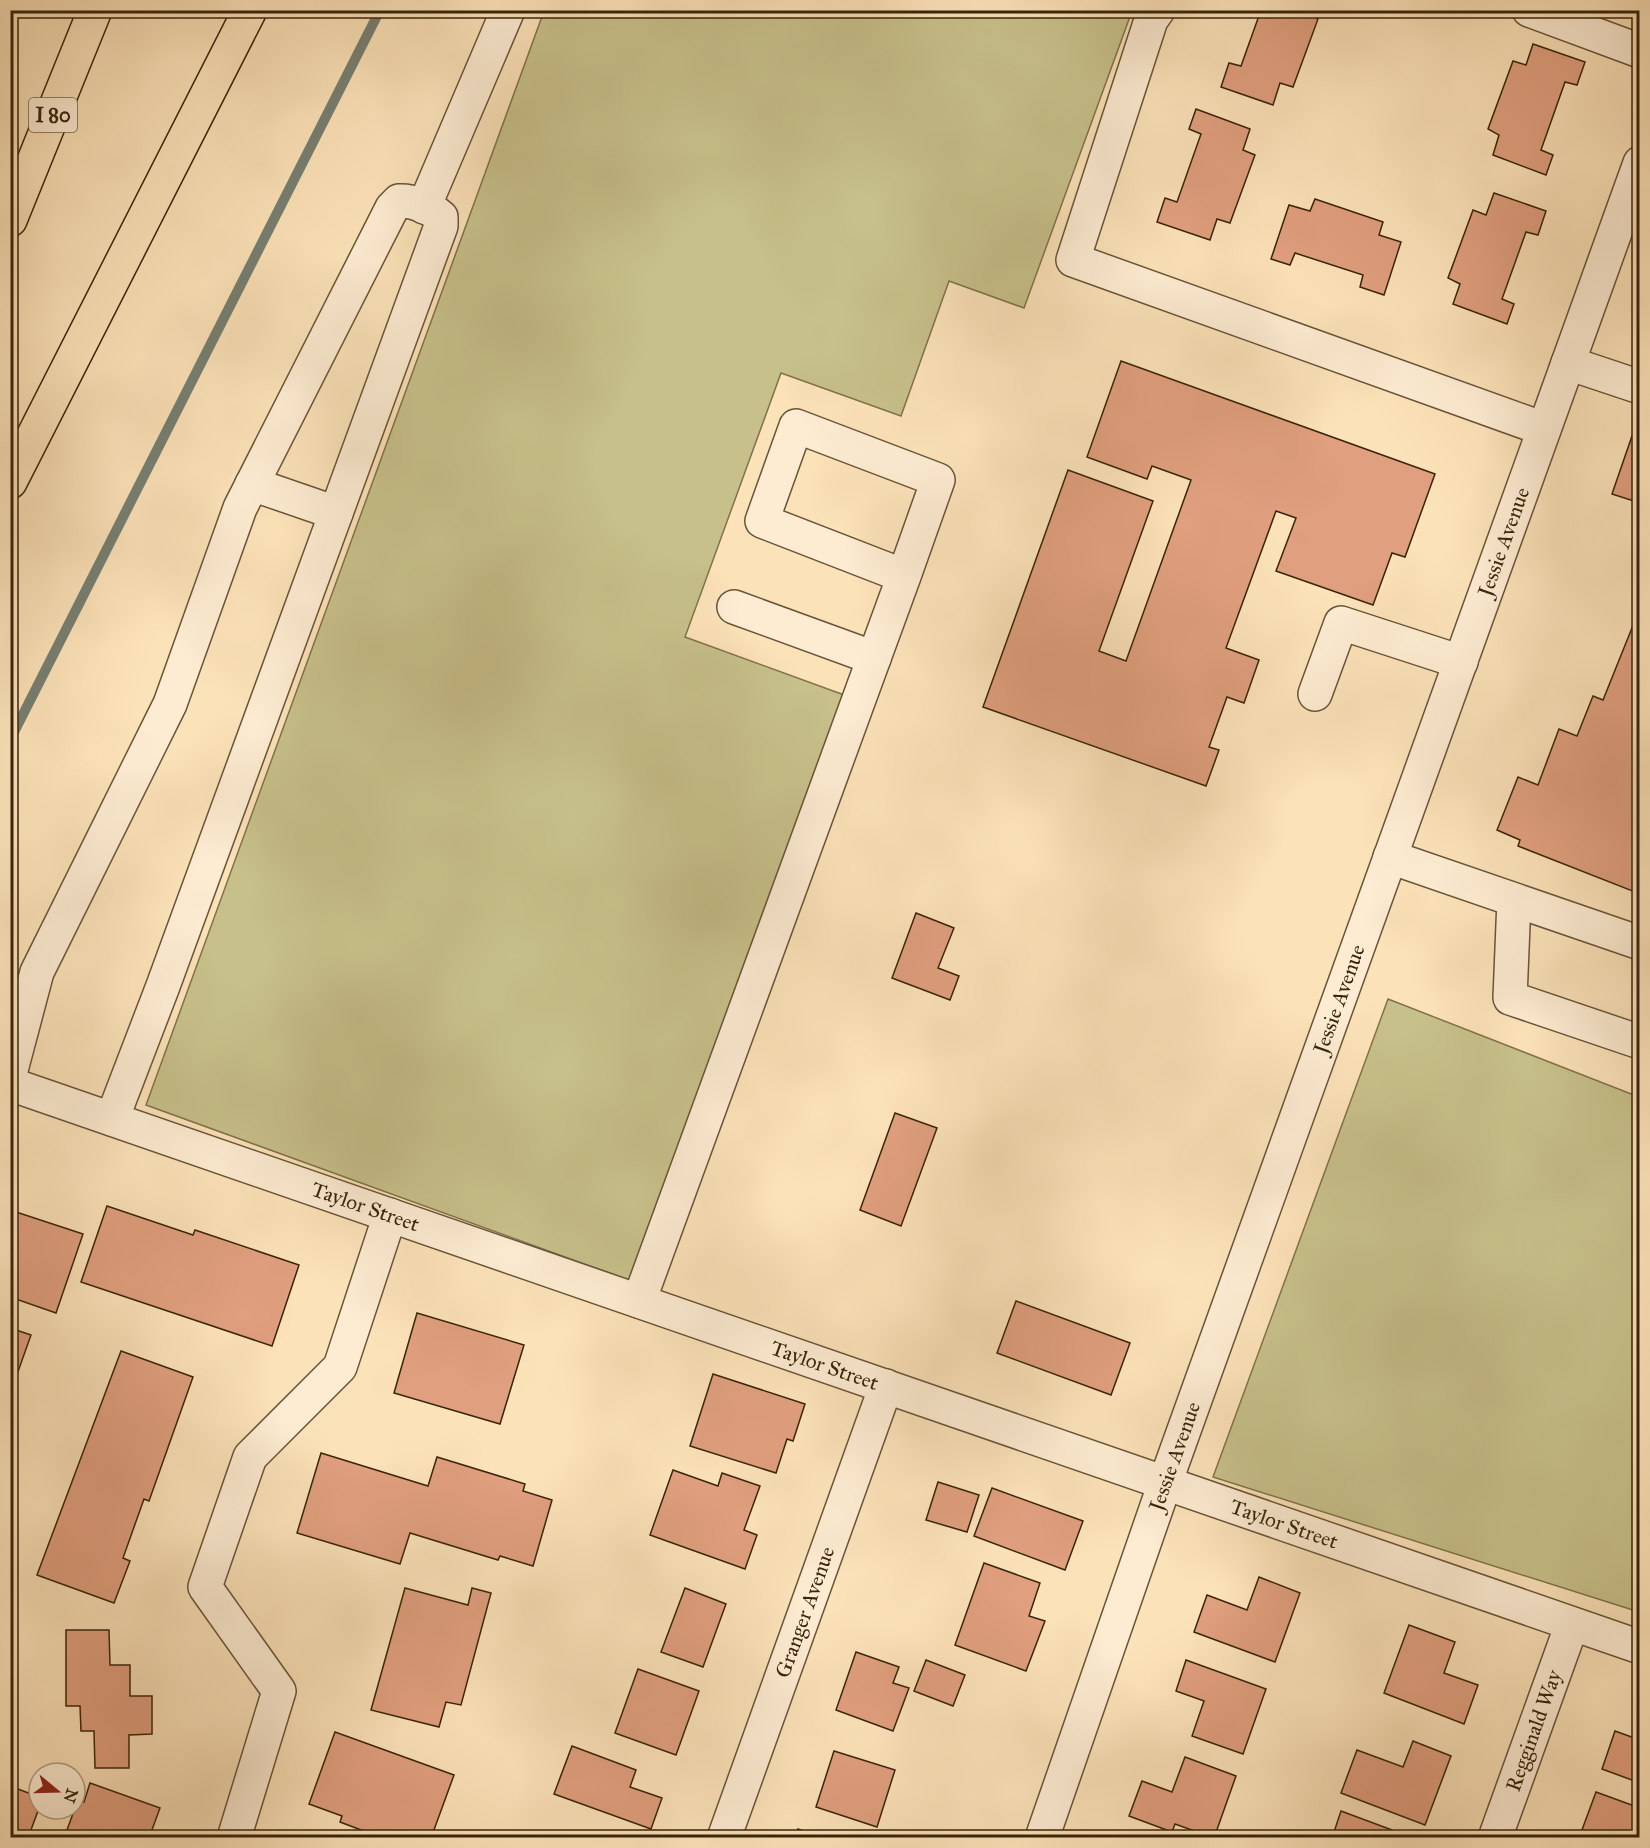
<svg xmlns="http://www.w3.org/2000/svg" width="1650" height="1848" font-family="'IM FELL Great Primer',serif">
	<rect width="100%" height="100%" fill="#fce2b9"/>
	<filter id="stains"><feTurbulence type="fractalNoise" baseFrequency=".00333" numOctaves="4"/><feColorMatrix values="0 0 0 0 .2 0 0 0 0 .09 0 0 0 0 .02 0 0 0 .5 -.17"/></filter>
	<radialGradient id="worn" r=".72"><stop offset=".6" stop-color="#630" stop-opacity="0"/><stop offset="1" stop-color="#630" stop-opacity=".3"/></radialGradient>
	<!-- green -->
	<g fill="#c7c08a" stroke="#80724b" stroke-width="1.5">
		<polygon points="544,11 1132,11 1024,308 949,281 901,416 781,373 685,637 847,696 634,1282 146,1105"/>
		<polygon points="1388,999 1639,1097 1639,1612 1213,1477"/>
	</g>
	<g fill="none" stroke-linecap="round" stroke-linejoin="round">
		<!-- stream -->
		<polyline stroke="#778073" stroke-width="10" points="10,740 380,10"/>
	</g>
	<!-- building -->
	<g fill="#e09f7e" stroke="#38250c" stroke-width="1.5">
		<polygon points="1261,10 1308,10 1307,14 1318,19 1293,87 1280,83 1273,105 1221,87 1229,63 1241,66"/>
		<polygon points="1533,44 1585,62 1577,85 1565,82 1541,150 1553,155 1546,175 1493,155 1499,135 1488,129 1513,61 1526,65"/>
		<polygon points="1196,109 1250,129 1243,150 1255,155 1230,223 1217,219 1210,240 1157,222 1165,198 1177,202 1201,134 1189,129"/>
		<polygon points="1494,193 1546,211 1538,235 1526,232 1502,299 1514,304 1507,324 1453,304 1460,284 1448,278 1473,210 1486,215"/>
		<polygon points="1315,199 1383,222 1379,235 1401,242 1384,295 1360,287 1363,275 1295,253 1290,265 1271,259 1289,205 1310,211"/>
		<polygon points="1121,361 1435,474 1405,557 1392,553 1373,605 1276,571 1296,518 1276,511 1226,648 1259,660 1244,703 1227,697 1209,747 1219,750 1206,786 983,707 1068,470 1153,501 1099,651 1126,661 1191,480 1152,466 1147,479 1087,457"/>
		<polygon points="1632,436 1640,438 1640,503 1612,494"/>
		<polygon points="1640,608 1640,894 1518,846 1520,840 1497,830 1518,777 1538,785 1559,729 1577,736 1593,696 1603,700"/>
		<polygon points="916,913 954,928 938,968 959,976 950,1000 892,978"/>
		<polygon points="895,1113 937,1128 901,1226 860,1210"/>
		<polygon points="107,1206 193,1235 195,1230 299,1265 272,1346 81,1282"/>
		<polygon points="10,1210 83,1234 56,1313 10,1297"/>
		<polygon points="1016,1301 1130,1343 1111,1395 997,1353"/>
		<polygon points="417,1313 524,1345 500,1424 394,1393"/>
		<polygon points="10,1328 31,1335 10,1394"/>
		<polygon points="121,1351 193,1377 149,1501 144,1499 123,1558 130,1561 114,1603 37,1575"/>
		<polygon points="713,1374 805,1404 793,1441 787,1439 776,1473 690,1446"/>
		<polygon points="321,1453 428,1486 437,1457 525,1484 523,1491 552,1500 533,1566 500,1556 498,1560 410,1533 400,1564 297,1533"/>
		<polygon points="673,1470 718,1486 722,1473 760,1486 744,1530 757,1535 745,1569 650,1535"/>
		<polygon points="938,1482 979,1495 967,1532 926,1520"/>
		<polygon points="992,1488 1083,1521 1065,1570 974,1536"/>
		<polygon points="984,1563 1040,1583 1029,1616 1045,1621 1026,1671 955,1645"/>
		<polygon points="1259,1577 1300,1593 1275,1662 1194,1632 1207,1595 1247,1610"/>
		<polygon points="405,1588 468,1605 472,1588 491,1593 461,1705 446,1702 439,1727 371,1710"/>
		<polygon points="685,1588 726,1604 703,1667 661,1652"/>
		<polygon points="1409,1625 1455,1642 1444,1673 1478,1685 1464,1724 1384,1693"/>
		<polygon points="66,1630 109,1630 110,1665 130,1665 130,1696 152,1696 152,1734 129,1735 129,1768 95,1768 94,1731 81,1731 80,1706 66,1706"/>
		<polygon points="856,1652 899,1667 893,1683 909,1688 893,1731 836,1710"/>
		<polygon points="926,1660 965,1675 953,1706 914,1691"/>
		<polygon points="1186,1660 1266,1689 1243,1754 1192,1736 1204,1701 1176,1691"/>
		<polygon points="638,1669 699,1691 676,1755 615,1733"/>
		<polygon points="1615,1731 1640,1740 1640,1783 1602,1769"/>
		<polygon points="335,1732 454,1775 431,1838 382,1838 340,1822 342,1816 309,1804"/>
		<polygon points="1413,1741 1451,1756 1425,1825 1341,1793 1357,1750 1403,1767"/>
		<polygon points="572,1746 636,1770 630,1787 662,1798 651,1829 554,1794"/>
		<polygon points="834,1751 895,1770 877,1827 816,1807"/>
		<polygon points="1185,1757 1236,1776 1214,1838 1175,1824 1172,1832 1129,1816 1142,1781 1172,1792"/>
		<polygon points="90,1783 160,1808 149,1838 64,1838 78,1800 84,1802"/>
		<polygon points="10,1786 39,1797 39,1808 28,1838 10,1838"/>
		<polygon points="1596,1792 1640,1808 1640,1838 1579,1838"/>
		<polygon points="1341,1811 1392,1830 1389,1838 1332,1838"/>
		<polygon points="798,1829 821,1838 795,1838"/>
	</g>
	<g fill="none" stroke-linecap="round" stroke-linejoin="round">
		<!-- minor casing -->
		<g stroke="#695437" stroke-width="36">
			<g id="minor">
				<polyline points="1158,10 1151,20 1073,260 1544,429"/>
				<polyline points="1529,10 1640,51"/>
				<polyline points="424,207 508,10"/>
				<polyline points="1568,363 1640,387"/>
				<polyline points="252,484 336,513"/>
				<polyline points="734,607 874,658"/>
				<polyline points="1315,694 1341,623 1461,662"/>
				<polyline points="1390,857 1640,943"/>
				<polyline points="1514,900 1510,998 1640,1042"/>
				<path d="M10,1074L37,972L170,704L240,508L392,208L399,201C413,200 431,208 441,217V226L163,986L112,1119"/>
				<path id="s1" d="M10,1084L1640,1647"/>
				<polyline points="639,1301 904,576 938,480 796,426 762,521 904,576"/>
				<polyline points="234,1838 279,1691 205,1587 250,1457 340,1367 390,1215"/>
				<path id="s2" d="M724,1838L886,1386"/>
				<path id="s3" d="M1042,1838L1165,1483L1640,163"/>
				<path id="s4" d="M1495,1838L1572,1624"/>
			</g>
		</g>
		<!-- highway casing -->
		<g stroke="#38250c" stroke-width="36">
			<g id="highway">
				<polyline points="10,220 95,10"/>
				<polyline points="10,482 250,10"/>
			</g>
		</g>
		<!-- minor -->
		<use href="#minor" stroke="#fdecd2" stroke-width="33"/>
		<!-- highway -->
		<use href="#highway" stroke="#fce2b9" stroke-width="33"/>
	</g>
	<g text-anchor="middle" stroke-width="4.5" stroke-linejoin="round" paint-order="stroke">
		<!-- shield labels -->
		<rect fill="#fdecd2" stroke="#736147" stroke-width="1.5" x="29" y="98" width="48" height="34" rx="4.5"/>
		<g font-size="20" font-weight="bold" fill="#38250c">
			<text x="53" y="122">I 80</text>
		</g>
		<!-- street labels -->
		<g font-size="21" fill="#38250c" stroke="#fdecd2">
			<text dy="7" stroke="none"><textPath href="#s3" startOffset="1376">Jessie Avenue</textPath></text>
			<text dy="7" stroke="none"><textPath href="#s3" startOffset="890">Jessie Avenue</textPath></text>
			<text dy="7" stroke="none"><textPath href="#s1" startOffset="376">Taylor Street</textPath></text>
			<text dy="7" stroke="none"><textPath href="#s1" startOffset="862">Taylor Street</textPath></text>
			<text dy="7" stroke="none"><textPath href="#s3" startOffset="404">Jessie Avenue</textPath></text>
			<text dy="7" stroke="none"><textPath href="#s1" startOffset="1348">Taylor Street</textPath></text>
			<text dy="7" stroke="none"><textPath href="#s2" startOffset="240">Granger Avenue</textPath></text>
			<text dy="7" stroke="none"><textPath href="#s4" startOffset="114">Regginald Way</textPath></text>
		</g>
	</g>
	<!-- margin -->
	<rect width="1650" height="1848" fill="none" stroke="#fce2b9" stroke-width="36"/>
	<rect x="12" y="12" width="1626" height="1824" fill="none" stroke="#38250c" stroke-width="3"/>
	<rect x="18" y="18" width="1614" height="1812" fill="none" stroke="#38250c" stroke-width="1.5"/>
	<!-- north arrow -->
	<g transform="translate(57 1791) rotate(109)"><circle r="28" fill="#fdecd2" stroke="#ae9c83" stroke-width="1.5"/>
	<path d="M0-4.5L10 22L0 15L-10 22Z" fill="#8f2418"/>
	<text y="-9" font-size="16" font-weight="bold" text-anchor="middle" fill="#38250c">N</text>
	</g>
	<rect width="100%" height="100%" filter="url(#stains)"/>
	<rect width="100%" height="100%" fill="url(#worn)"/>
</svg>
